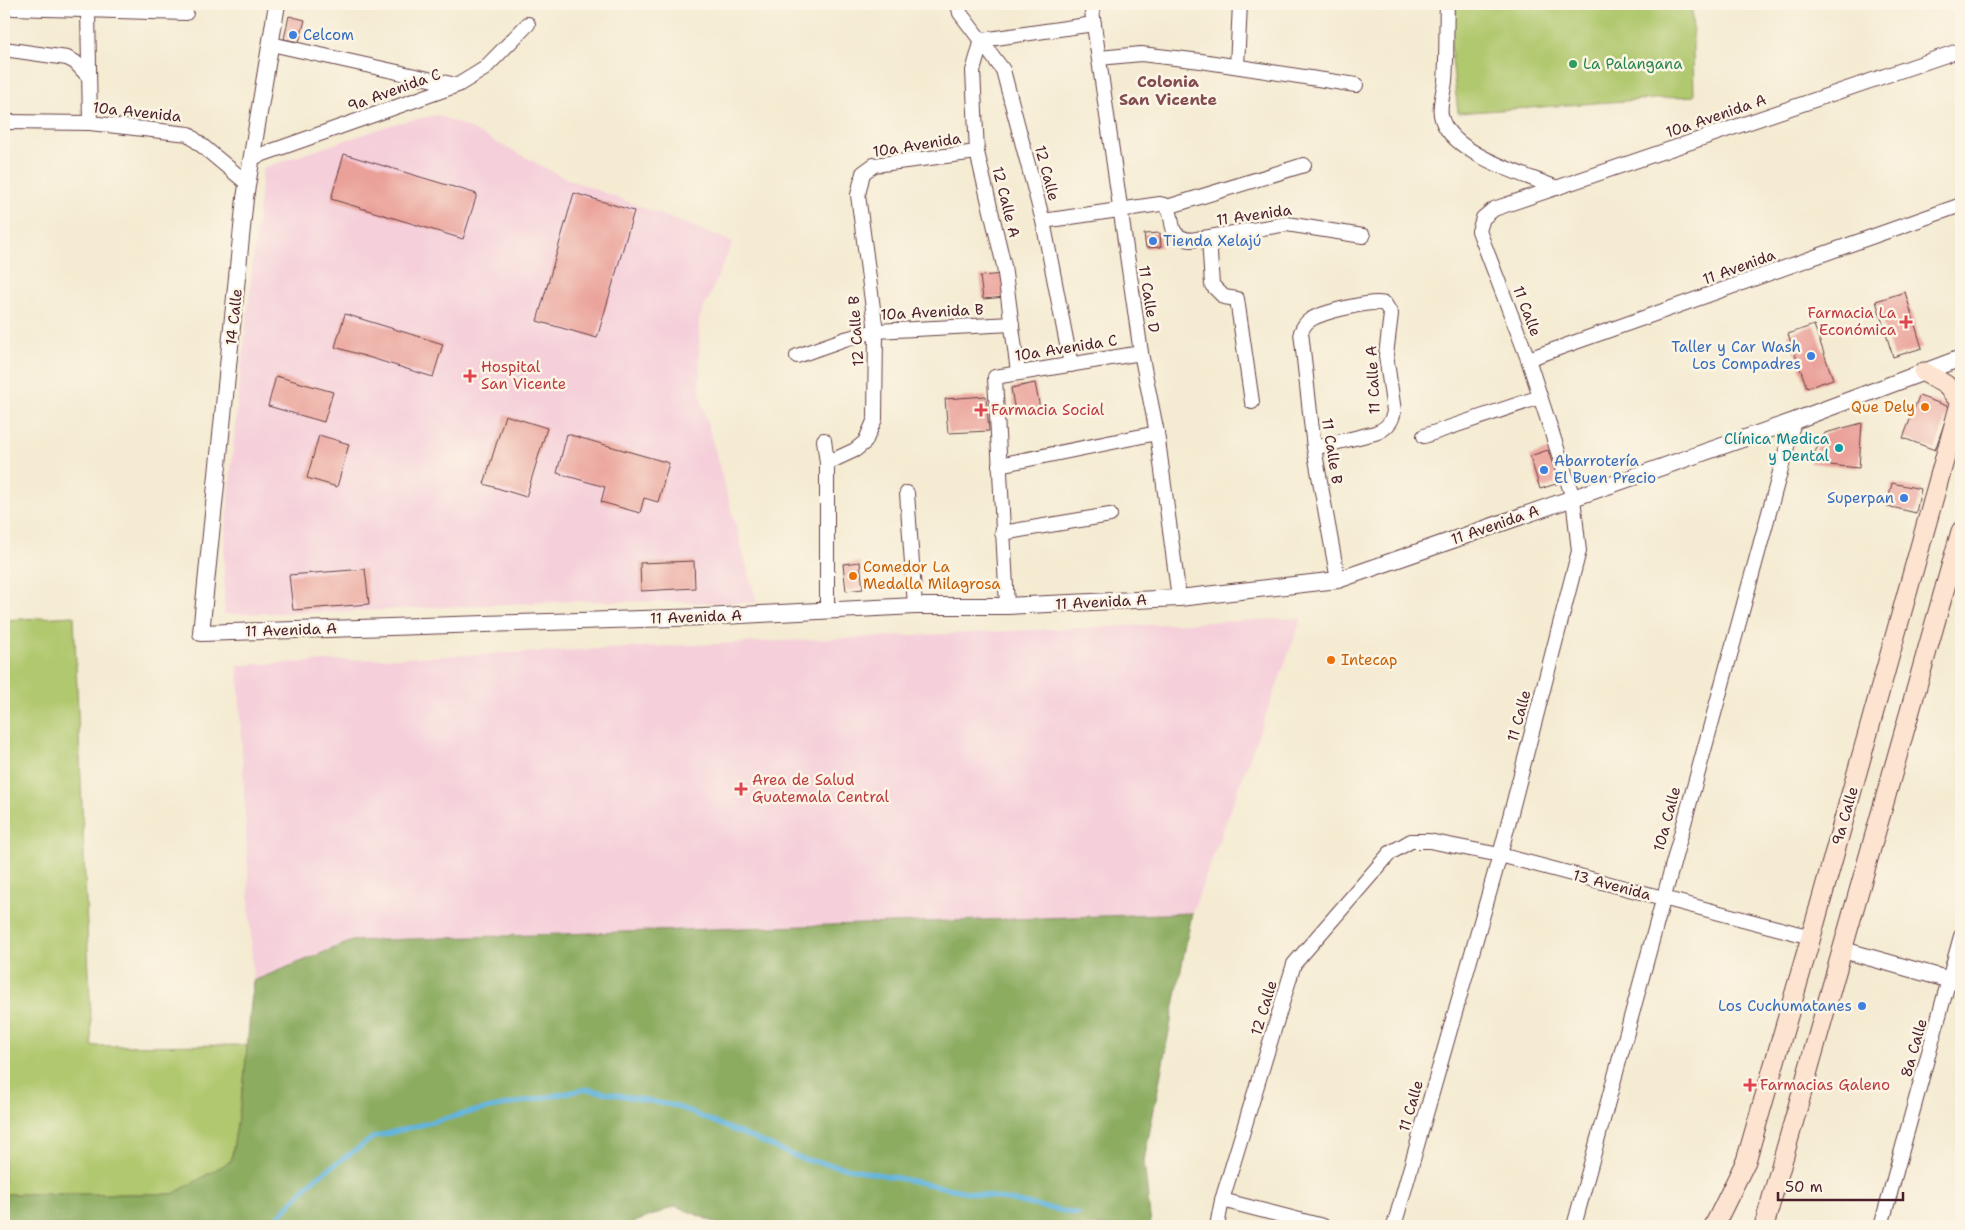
<svg xmlns="http://www.w3.org/2000/svg" width="1965" height="1230" font-family="'Shantell Sans',sans-serif">
	<rect width="100%" height="100%" fill="#fcf5e5"/>
	<filter id="ink" filterUnits="userSpaceOnUse"><feTurbulence type="fractalNoise" baseFrequency=".02" numOctaves="2"/><feDisplacementMap in="SourceGraphic" scale="10" xChannelSelector="R" yChannelSelector="G"/><feConvolveMatrix kernelMatrix="1 2 1 2 8 2 1 2 1" color-interpolation-filters="sRGB"/></filter>
	<filter id="wash" filterUnits="userSpaceOnUse"><feTurbulence type="fractalNoise" baseFrequency=".0096" numOctaves="4" result="noise"/><feDisplacementMap in="SourceGraphic" scale="20" xChannelSelector="R" yChannelSelector="G"/><feGaussianBlur stdDeviation="1.12" result="paint"/><feColorMatrix in="noise" values="0 0 0 0 0 0 0 0 0 0 0 0 0 0 0 0 0 1.4 0 .05"/><feComposite in="paint" operator="in"/></filter>
	<g filter="url(#wash)">
		<rect width="100%" height="100%" fill="#f4ebd2"/>
		<!-- built -->
		<g fill="#f5cfda">
			<polygon points="437,115 469,128 563,177 733,242 699,320 700,396 757,603 575,601 338,612 224,614 224,552 236,415 263,168 397,123"/>
			<polygon points="1302,618 1192,913 352,941 253,981 238,665"/>
		</g>
		<!-- green -->
		<g fill="#b0c86e" stroke="#7d744c">
			<polygon points="1446,4 1692,4 1694,96 1458,113"/>
			<polygon points="74,616 92,1046 247,1045 244,1081 231,1161 173,1194 7,1194 4,1198 4,620"/>
		</g>
		<!-- forest -->
		<polygon fill="#8cac61" stroke="#6b6646" points="1192,913 1144,1161 1151,1226 723,1226 676,1206 625,1226 4,1226 4,1198 7,1194 173,1194 231,1161 244,1081 253,981 352,941"/>
		<g fill="none" stroke-linecap="round" stroke-linejoin="round">
			<!-- stream -->
			<polyline stroke="#62b4dd" stroke-width="5" points="269,1226 313,1180 374,1137 471,1112 587,1089 676,1106 802,1159 1078,1214"/>
		</g>
		<g id="blocks">
			<!-- building -->
			<g fill="#eaa19a">
				<polygon points="289,16 305,20 299,42 284,39"/>
				<polygon points="344,154 477,194 463,239 331,199"/>
				<polygon points="574,193 634,211 597,338 537,321"/>
				<polygon points="1160,233 1161,247 1146,248 1144,234"/>
				<polygon points="1004,274 1006,297 983,299 980,276"/>
				<polygon points="1905,292 1922,348 1893,357 1876,301"/>
				<polygon points="345,314 443,344 433,377 335,347"/>
				<polygon points="1814,325 1833,379 1807,388 1788,334"/>
				<polygon points="276,376 333,392 324,422 268,406"/>
				<polygon points="1035,383 1040,408 1015,412 1011,388"/>
				<polygon points="986,396 989,431 948,433 945,399"/>
				<polygon points="1919,396 1950,407 1935,450 1903,438"/>
				<polygon points="505,415 547,428 526,497 484,484"/>
				<polygon points="1862,423 1859,468 1809,463 1825,433"/>
				<polygon points="567,434 669,463 658,502 644,498 640,513 601,502 605,487 557,473"/>
				<polygon points="319,435 349,444 337,487 307,478"/>
				<polygon points="1548,450 1559,483 1540,489 1530,456"/>
				<polygon points="1892,483 1921,489 1916,513 1887,506"/>
				<polygon points="694,561 695,588 641,591 640,563"/>
				<polygon points="860,562 863,589 846,591 843,564"/>
				<polygon points="365,569 369,604 293,610 289,575"/>
			</g>
		</g>
	</g>
	<g filter="url(#ink)">
		<use href="#blocks" fill-opacity="0" stroke="#643e44" stroke-width="1"/>
		<g fill="none" stroke-linecap="round" stroke-linejoin="round">
			<!-- minor casing -->
			<g stroke="#643e44" stroke-width="16">
				<g id="minor">
					<polyline points="9,4 13,8 186,13"/>
					<polyline points="958,4 960,13 1003,70 1043,221 1071,365"/>
					<polyline points="1091,4 1141,353 1157,433 1179,598"/>
					<path d="M1447,4C1446,29 1447,55 1445,81C1444,91 1439,104 1441,115C1447,153 1526,175 1557,188"/>
					<polyline points="88,10 90,123"/>
					<polyline points="271,44 456,85"/>
					<polyline points="4,49 67,58 75,62 88,76"/>
					<polyline points="1099,58 1141,54 1201,61 1356,85"/>
					<polyline points="1237,66 1240,4"/>
					<polyline points="4,122 90,123 188,134 248,184"/>
					<polyline points="252,158 458,85 484,69 528,24"/>
					<polyline points="1167,207 1304,165"/>
					<path d="M1043,221L1160,204L1164,205C1179,216 1162,236 1191,240L1287,224L1363,236"/>
					<polyline points="1209,238 1212,285 1224,297 1237,299 1252,402"/>
					<polyline points="797,356 845,339 876,331 1012,324"/>
					<polyline points="1528,359 1961,205"/>
					<polyline points="1018,372 1004,266 977,152 973,71 982,40 1094,24"/>
					<polyline points="1424,436 1540,397"/>
					<polyline points="824,440 827,463 827,611"/>
					<path d="M1314,448L1375,433C1386,429 1392,423 1394,411L1386,355L1391,314L1385,304C1374,299 1320,313 1310,320C1305,323 1303,327 1301,332L1314,448L1338,580"/>
					<polyline points="827,463 855,450 865,442 875,419 876,331 858,195 863,173 874,165 977,152"/>
					<polyline points="999,465 1157,433"/>
					<polyline points="907,493 915,606"/>
					<polyline points="1002,533 1110,515"/>
					<polyline points="1007,606 995,377 1141,353"/>
					<polyline points="1222,1200 1323,1226"/>
					<polyline points="1217,1226 1222,1200 1294,964 1390,853 1411,841 1429,841 1500,855 1811,937"/>
					<polyline points="1394,1226 1500,855 1579,551 1573,498 1528,359 1479,231 1483,218 1494,209 1961,50"/>
					<polyline points="1574,1226 1794,421"/>
					<polyline points="1881,1226 1961,936"/>
				</g>
			</g>
			<!-- tertiary casing -->
			<g stroke="#643e44" stroke-width="18">
				<g id="tertiary">
					<polyline points="277,4 245,198 201,633 704,617 915,606 1007,606 1179,598 1338,580 1794,421 1961,358"/>
					<polyline points="1843,950 1961,983"/>
				</g>
			</g>
			<!-- secondary casing -->
			<g stroke="#643e44" stroke-width="21">
				<g id="secondary">
					<polyline points="1924,372 1946,385 1961,403"/>
					<polyline points="1714,1226 1746,1161 1811,937 1961,400"/>
					<polyline points="1764,1226 1961,531"/>
				</g>
			</g>
			<!-- minor -->
			<use href="#minor" stroke="#fff" stroke-width="14"/>
			<!-- tertiary -->
			<use href="#tertiary" stroke="#fff" stroke-width="16"/>
			<!-- secondary -->
			<use href="#secondary" stroke="#fde4d1" stroke-width="19"/>
		</g>
	</g>
	<!-- markers -->
	<g fill="#3f7fe0" stroke="#fcf5e5" stroke-width="2">
		<circle cx="293" cy="35" r="5"/>
		<circle cx="1153" cy="241" r="5"/>
		<circle cx="1811" cy="356" r="5"/>
		<circle cx="1544" cy="470" r="5"/>
		<circle cx="1904" cy="498" r="5"/>
		<circle cx="1862" cy="1006" r="5"/>
	</g>
	<circle fill="#2e9e5b" stroke="#fcf5e5" stroke-width="2" cx="1573" cy="64" r="5"/>
	<g fill="#e0444e" stroke="#fcf5e5" stroke-width="2">
		<path d="M1903.5 314.5h5v5h5v5h-5v5h-5v-5h-5v-5h5z"/>
		<path d="M467.5 368.5h5v5h5v5h-5v5h-5v-5h-5v-5h5z"/>
		<path d="M978.5 402.5h5v5h5v5h-5v5h-5v-5h-5v-5h5z"/>
		<path d="M738.5 781.5h5v5h5v5h-5v5h-5v-5h-5v-5h5z"/>
		<path d="M1747.5 1077.5h5v5h5v5h-5v5h-5v-5h-5v-5h5z"/>
	</g>
	<g fill="#e8710a" stroke="#fcf5e5" stroke-width="2">
		<circle cx="1925" cy="407" r="5"/>
		<circle cx="853" cy="576" r="5"/>
		<circle cx="1331" cy="660" r="5"/>
	</g>
	<circle fill="#0f9aa8" stroke="#fcf5e5" stroke-width="2" cx="1839" cy="448" r="5"/>
	<g text-anchor="middle" stroke-width="5" stroke-linejoin="round" paint-order="stroke">
		<!-- shop labels -->
		<g font-size="15" fill="#366cbe" stroke="#fcf5e5" text-anchor="start">
			<text x="303" y="40">Celcom</text>
			<text x="1163" y="246">Tienda Xelajú</text>
			<text x="1801" y="352" text-anchor="end">Taller y Car Wash<tspan x="1801" dy="17">Los Compadres</tspan></text>
			<text x="1554" y="466">Abarrotería<tspan x="1554" dy="17">El Buen Precio</tspan></text>
			<text x="1894" y="503" text-anchor="end">Superpan</text>
			<text x="1852" y="1011" text-anchor="end">Los Cuchumatanes</text>
		</g>
		<!-- leisure labels -->
		<g font-size="15" fill="#27864d" stroke="#fcf5e5" text-anchor="start">
			<text x="1583" y="69">La Palangana</text>
		</g>
		<!-- street labels -->
		<g font-size="15" fill="#4a1f2b" stroke="#fcf5e5">
			<text transform="translate(394 90) rotate(-20)" y="5">9a Avenida C</text>
			<text transform="translate(137 112) rotate(6)" y="5">10a Avenida</text>
			<text transform="translate(1716 116) rotate(-19)" y="5">10a Avenida A</text>
			<text transform="translate(917 145) rotate(-9)" y="5">10a Avenida</text>
			<text transform="translate(1047 173) rotate(75)" y="5">12 Calle</text>
			<text transform="translate(1006 202) rotate(76)" y="5">12 Calle A</text>
			<text transform="translate(1254 215) rotate(-8)" y="5">11 Avenida</text>
			<text transform="translate(1739 267) rotate(-20)" y="5">11 Avenida</text>
			<text transform="translate(1149 299) rotate(81)" y="5">11 Calle D</text>
			<text transform="translate(1527 311) rotate(69)" y="5">11 Calle</text>
			<text transform="translate(932 312) rotate(-3)" y="5">10a Avenida B</text>
			<text transform="translate(234 317) rotate(-84)" y="5">14 Calle</text>
			<text transform="translate(856 331) rotate(-94)" y="5">12 Calle B</text>
			<text transform="translate(1066 348) rotate(-9)" y="5">10a Avenida C</text>
			<text transform="translate(1373 380) rotate(-93)" y="5">11 Calle A</text>
			<text transform="translate(1332 451) rotate(81)" y="5">11 Calle B</text>
			<text transform="translate(1495 525) rotate(-19)" y="5">11 Avenida A</text>
			<text transform="translate(1101 602) rotate(-3)" y="5">11 Avenida A</text>
			<text transform="translate(696 617) rotate(-2)" y="5">11 Avenida A</text>
			<text transform="translate(291 630) rotate(-2)" y="5">11 Avenida A</text>
			<text transform="translate(1519 716) rotate(-75)" y="5">11 Calle</text>
			<text transform="translate(1845 816) rotate(-74)" y="5">9a Calle</text>
			<text transform="translate(1667 819) rotate(-75)" y="5">10a Calle</text>
			<text transform="translate(1612 885) rotate(15)" y="5">13 Avenida</text>
			<text transform="translate(1264 1008) rotate(-73)" y="5">12 Calle</text>
			<text transform="translate(1914 1048) rotate(-74)" y="5">8a Calle</text>
			<text transform="translate(1411 1106) rotate(-74)" y="5">11 Calle</text>
		</g>
		<!-- health labels -->
		<g font-size="15" fill="#be3a42" stroke="#fcf5e5" text-anchor="start">
			<text x="1896" y="318" text-anchor="end">Farmacia La<tspan x="1896" dy="17">Económica</tspan></text>
			<text x="481" y="372">Hospital<tspan x="481" dy="17">San Vicente</tspan></text>
			<text x="991" y="415">Farmacia Social</text>
			<text x="752" y="785">Area de Salud<tspan x="752" dy="17">Guatemala Central</tspan></text>
			<text x="1760" y="1090">Farmacias Galeno</text>
		</g>
		<!-- food labels -->
		<g font-size="15" fill="#c56008" stroke="#fcf5e5" text-anchor="start">
			<text x="1915" y="412" text-anchor="end">Que Dely</text>
			<text x="863" y="572">Comedor La<tspan x="863" dy="17">Medalla Milagrosa</tspan></text>
			<text x="1341" y="665">Intecap</text>
		</g>
		<!-- culture labels -->
		<g font-size="15" fill="#0d838f" stroke="#fcf5e5" text-anchor="end">
			<text x="1829" y="444">Clínica Medica<tspan x="1829" dy="17">y Dental</tspan></text>
		</g>
		<!-- neighbourhood labels -->
		<g font-size="16" font-weight="bold" fill="#824c52" stroke="#fcf5e5">
			<text x="1168" y="87">Colonia<tspan x="1168" dy="18">San Vicente</tspan></text>
		</g>
	</g>
	<!-- margin -->
	<rect width="1965" height="1230" fill="none" stroke="#fcf5e5" stroke-width="20"/>
	<!-- scale -->
	<path d="M1778 1192v8h125v-8" fill="none" stroke="#4a1f2b" stroke-width="2.5"/>
	<text x="1785" y="1192" font-size="15" fill="#4a1f2b" stroke="#fcf5e5" stroke-width="4" paint-order="stroke">50 m</text>
</svg>
